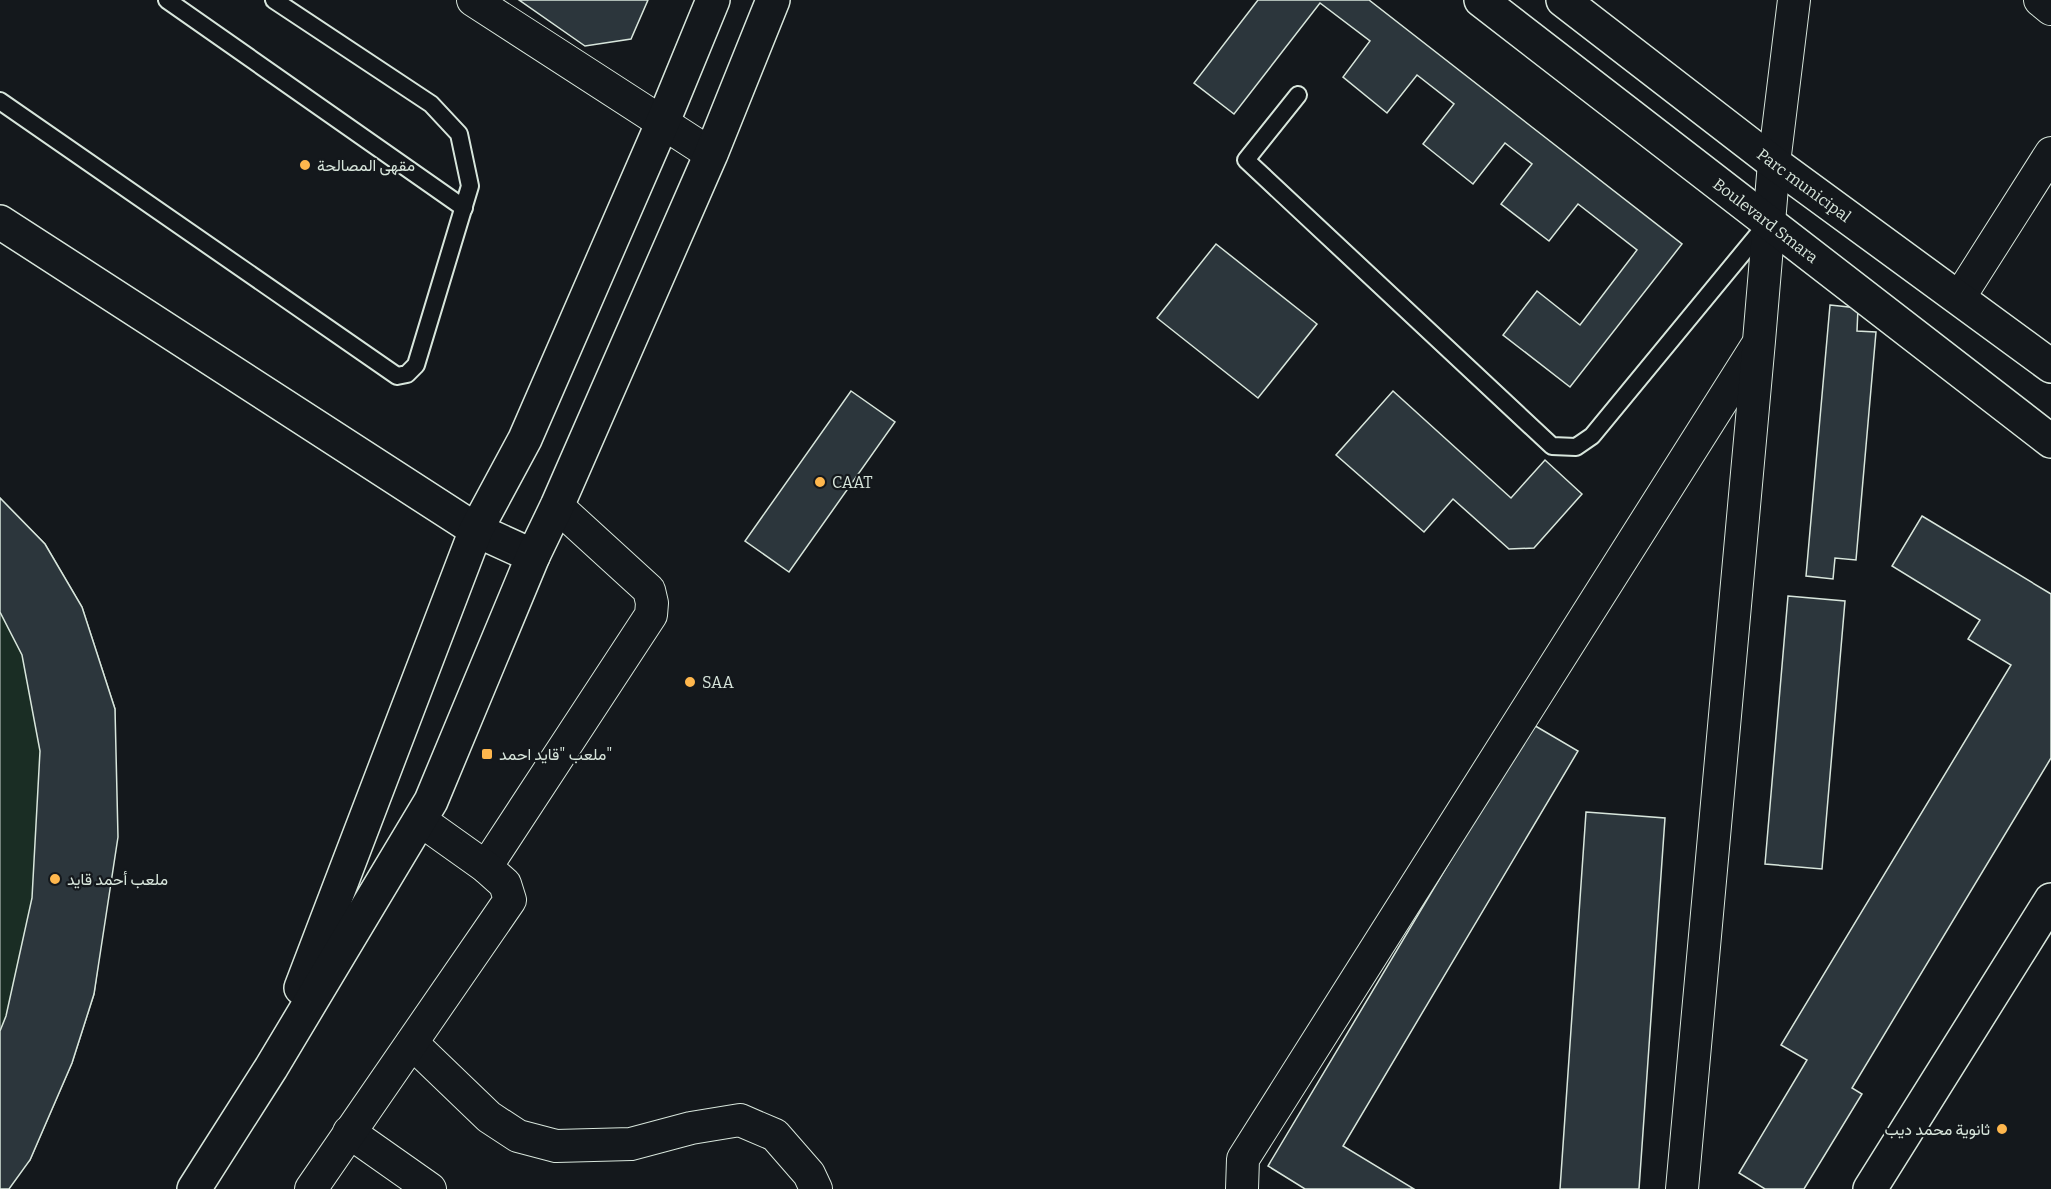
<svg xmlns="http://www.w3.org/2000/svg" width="2051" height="1189" font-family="Bitter,Vazirmatn,serif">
	<rect width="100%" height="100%" fill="#14181c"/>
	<!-- green -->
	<polygon fill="#1a2d24" stroke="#939e99" stroke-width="1.5" points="0,498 45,544 82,607 115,709 104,920 94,994 72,1063 30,1160 0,1189"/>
	<!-- building -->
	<g fill="#2c363c" stroke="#d8e6dc" stroke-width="1.5">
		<polygon points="519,0 648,0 631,39 585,46"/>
		<polygon points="1258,0 1369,0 1682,244 1570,387 1503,335 1537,291 1580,325 1637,250 1578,204 1549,241 1501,204 1532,164 1505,143 1473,184 1423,144 1454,104 1417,75 1387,113 1343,77 1370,41 1320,3 1234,114 1194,83"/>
		<polygon points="1216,244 1317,324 1258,398 1157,318"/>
		<polygon points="1830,305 1858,308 1857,331 1876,332 1856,560 1835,558 1833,579 1806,576"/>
		<polygon points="851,391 895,422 789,572 745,541"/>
		<polygon points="1393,391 1511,498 1545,460 1582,494 1534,548 1509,549 1453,499 1424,532 1336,455"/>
		<polygon points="0,498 45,544 82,607 115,709 118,837 94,994 72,1063 30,1160 9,1189 0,1189 0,1031 6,1016 32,898 40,751 22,655 0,612"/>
		<polygon points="1922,516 2051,594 2051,758 1852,1088 1862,1094 1804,1189 1765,1189 1739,1173 1807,1060 1781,1045 2011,665 1968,639 1980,620 1892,566"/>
		<polygon points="1788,596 1845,601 1822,869 1765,864"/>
		<polygon points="1532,724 1578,751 1343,1146 1414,1189 1305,1189 1268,1166"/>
		<polygon points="1586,812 1665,818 1639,1189 1560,1189"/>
	</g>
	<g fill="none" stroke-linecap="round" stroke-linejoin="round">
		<!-- service casing -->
		<g stroke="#d8e6dc" stroke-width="20">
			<g id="service">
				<polyline points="167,0 464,208"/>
				<polyline points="1298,95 1246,160 1552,446 1576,447 1592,436 1765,226"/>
				<polyline points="0,101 397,376 407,374 416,365 470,186 459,134 431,104 274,0"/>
			</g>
		</g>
		<!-- minor casing -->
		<g stroke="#d8e6dc" stroke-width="34">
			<g id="minor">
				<polyline points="473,0 711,154"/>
				<polyline points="2040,0 2051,9"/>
				<polyline points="1959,298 2051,153"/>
				<polyline points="486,867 651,615 652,603 649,590 557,506"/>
				<polyline points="412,1043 489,1117 518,1136 556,1146 631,1144 691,1128 740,1120 775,1135 809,1174 816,1189"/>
				<polyline points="349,1132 430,1189"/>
				<polyline points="311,1189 510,900 505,884 486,867 420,820"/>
				<polyline points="1242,1189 1243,1159 1756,347"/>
				<polyline points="1682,1189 1759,341 1774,163 1794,0"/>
			</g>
		</g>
		<!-- tertiary casing -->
		<g stroke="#d8e6dc" stroke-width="36">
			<g id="tertiary">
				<path id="s1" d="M1481,0L2051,441"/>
				<path id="s2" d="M1563,0L1774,163L2051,366"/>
				<polyline points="0,222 476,530 533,556"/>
				<polyline points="1870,1189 2051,900"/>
			</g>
		</g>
		<!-- primary casing -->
		<g stroke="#d8e6dc" stroke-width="36">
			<g id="primary">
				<polyline points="301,988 476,530 525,439 662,124 713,0"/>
				<polyline points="194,1189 271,1068 431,801 533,556 557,506 711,154 773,0"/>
			</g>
		</g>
		<!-- service -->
		<use href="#service" stroke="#14181c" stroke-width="16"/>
		<!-- minor -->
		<use href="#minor" stroke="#14181c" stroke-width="32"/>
		<!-- tertiary -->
		<use href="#tertiary" stroke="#14181c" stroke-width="33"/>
		<!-- primary -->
		<use href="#primary" stroke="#14181c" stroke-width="33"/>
	</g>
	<!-- markers -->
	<g fill="#ffb74d" stroke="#14181c" stroke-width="2">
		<circle cx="305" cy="165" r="6"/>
		<circle cx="820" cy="482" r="6"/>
		<circle cx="690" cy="682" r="6"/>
		<rect x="481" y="748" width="12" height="12" rx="3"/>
		<circle cx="55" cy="879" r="6"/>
		<circle cx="2002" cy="1129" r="6"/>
	</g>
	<g text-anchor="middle" stroke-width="4.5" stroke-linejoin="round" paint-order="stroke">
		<!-- poi labels -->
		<g font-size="16" fill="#d8e6dc" stroke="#14181c" text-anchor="start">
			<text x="317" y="171">مقهى المصالحة</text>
			<text x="832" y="488">CAAT</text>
			<text x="702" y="688">SAA</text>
			<text x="499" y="760">ملعب "قايد احمد"</text>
			<text x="67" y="885">ملعب أحمد قايد</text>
			<text x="1990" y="1135" text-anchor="end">ثانوية محمد ديب</text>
		</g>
		<!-- street labels -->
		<g font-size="16" fill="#d8e6dc" stroke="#14181c">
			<text dy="6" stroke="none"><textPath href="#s2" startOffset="304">Parc municipal</textPath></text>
			<text dy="6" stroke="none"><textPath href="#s1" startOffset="360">Boulevard Smara</textPath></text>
		</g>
	</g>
</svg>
